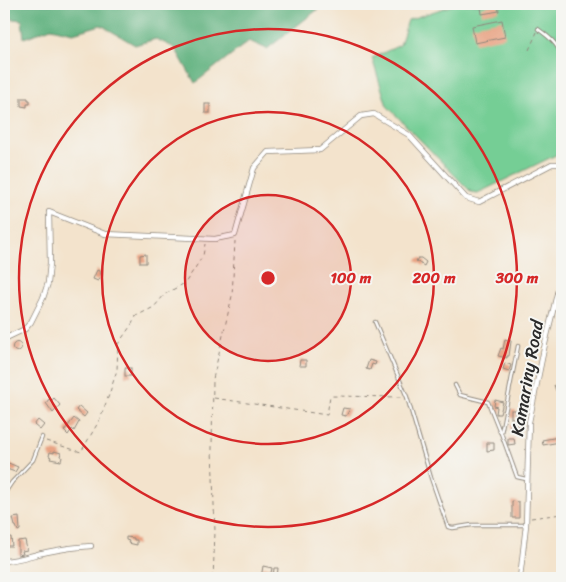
<svg xmlns="http://www.w3.org/2000/svg" width="566" height="582" font-family="Sriracha,sans-serif">
	<rect width="100%" height="100%" fill="#f6f6f2"/>
	<filter id="ink" filterUnits="userSpaceOnUse"><feTurbulence type="fractalNoise" baseFrequency=".02" numOctaves="2"/><feDisplacementMap in="SourceGraphic" scale="10" xChannelSelector="R" yChannelSelector="G"/><feConvolveMatrix kernelMatrix="1 2 1 2 8 2 1 2 1" color-interpolation-filters="sRGB"/></filter>
	<filter id="wash" filterUnits="userSpaceOnUse"><feTurbulence type="fractalNoise" baseFrequency=".0096" numOctaves="4" result="noise"/><feDisplacementMap in="SourceGraphic" scale="20" xChannelSelector="R" yChannelSelector="G"/><feGaussianBlur stdDeviation="1.12" result="paint"/><feColorMatrix in="noise" values="0 0 0 0 0 0 0 0 0 0 0 0 0 0 0 0 0 1.4 0 .05"/><feComposite in="paint" operator="in"/></filter>
	<g filter="url(#wash)">
		<rect width="100%" height="100%" fill="#f3e3cc"/>
		<!-- green -->
		<polygon fill="#74ce95" stroke="#507c60" points="456,4 562,4 562,152 478,193 471,192 387,106 372,58 400,45 408,20"/>
		<!-- forest -->
		<polygon fill="#5fb17e" stroke="#456e54" points="4,4 329,4 321,7 267,49 249,41 195,83 175,48 156,39 135,45 101,25 73,33 51,28 24,38 22,20 4,18"/>
		<g id="blocks">
			<!-- building -->
			<g fill="#e8a383">
				<polygon points="498,4 499,11 482,14 481,7"/>
				<polygon points="502,20 505,37 475,43 472,26"/>
				<polygon points="21,98 28,98 28,100 30,100 30,104 27,104 27,107 21,106"/>
				<rect x="205" y="104" width="5" height="9"/>
				<polygon points="146,254 146,263 140,263 140,255"/>
				<polygon points="418,258 421,258 426,262 424,266 416,261"/>
				<polygon points="97,270 101,272 98,281 93,279"/>
				<polygon points="505,339 511,341 509,356 507,356 507,358 498,356 501,348 503,349"/>
				<circle cx="17" cy="347" r="4.5"/>
				<polygon points="300,360 306,360 306,366 299,366"/>
				<polygon points="369,360 376,362 375,365 372,364 370,370 366,369"/>
				<polygon points="505,363 511,365 509,371 503,369"/>
				<rect x="125" y="368" width="6" height="8"/>
				<polygon points="562,383 562,389 556,391 554,385"/>
				<polygon points="54,398 60,405 53,413 46,403 49,399 51,401"/>
				<polygon points="495,400 503,402 500,414 496,414 497,407 494,406"/>
				<polygon points="79,406 87,413 84,417 76,410"/>
				<polygon points="343,408 350,409 346,416 341,415"/>
				<rect x="511" y="410" width="5" height="8"/>
				<polygon points="74,418 79,422 74,431 72,429 68,435 64,431"/>
				<polygon points="38,420 44,425 40,430 34,425"/>
				<polygon points="518,424 519,429 511,431 510,425"/>
				<polygon points="559,437 560,442 543,445 542,440"/>
				<polygon points="508,438 514,438 515,444 508,445"/>
				<polygon points="487,443 494,443 494,450 487,451"/>
				<polygon points="54,451 61,453 60,456 62,457 61,461 50,459 51,457 49,456 50,452 54,453"/>
				<polygon points="6,462 18,467 15,472 4,468"/>
				<polygon points="512,501 519,502 519,518 512,518"/>
				<polygon points="19,517 20,530 18,531 16,526 15,526 13,518"/>
				<polygon points="11,537 12,546 5,546 4,538"/>
				<polygon points="126,537 134,538 134,540 137,540 137,545 128,543 129,541 126,540"/>
				<polygon points="25,540 27,550 22,551 23,554 18,555 18,541"/>
				<polygon points="263,566 272,568 270,578 261,578"/>
				<polygon points="274,568 278,568 277,578 273,578"/>
			</g>
		</g>
	</g>
	<g filter="url(#ink)">
		<use href="#blocks" fill-opacity="0" stroke="#8f877c" stroke-width="1"/>
		<g fill="none" stroke-linecap="round" stroke-linejoin="round">
			<!-- service casing -->
			<g stroke="#8f877c" stroke-width="4.5">
				<g id="service">
					<path d="M538,29C549,37 557,43 562,56"/>
					<polyline points="375,322 407,397 431,478 448,527 453,528 472,525 526,525"/>
					<polyline points="518,346 501,433 517,477 526,479"/>
					<polyline points="455,385 460,395 488,402 500,432"/>
					<polyline points="4,484 8,487"/>
					<polyline points="4,494 12,482 33,460 42,437"/>
				</g>
			</g>
			<!-- minor casing -->
			<g stroke="#8f877c" stroke-width="6">
				<g id="minor">
					<polyline points="4,339 25,329 31,322 43,298 48,283 50,263 49,212 105,234 215,239 235,235 254,168 268,152 320,150 361,116 374,114 409,135 466,198 479,202 552,164 562,164"/>
					<path d="M4,561C21,560 31,555 47,552C61,549 76,547 91,546"/>
					<polyline points="520,578 526,525 529,422 545,344 562,273"/>
				</g>
			</g>
			<!-- path -->
			<g stroke="#8f877c" stroke-width="1" stroke-dasharray="4 4" stroke-linecap="butt">
				<polyline points="529,50 537,32"/>
				<polyline points="214,398 327,415 330,396 402,397"/>
				<polyline points="46,441 81,452 99,421 109,395 117,370 118,344 132,324 136,316 154,307 165,294 185,283 203,256 205,244"/>
				<polyline points="531,518 562,514"/>
				<polyline points="213,578 215,532 212,449 213,379 232,296 235,241"/>
			</g>
			<!-- service -->
			<use href="#service" stroke="#fff" stroke-width="2.5"/>
			<!-- minor -->
			<use href="#minor" stroke="#fff" stroke-width="4.5"/>
		</g>
	</g>
	<!-- distance rings -->
	<circle cx="268" cy="278" r="83" fill="#d62828" fill-opacity=".12"/>
	<g fill="none" stroke="#d62828" stroke-width="2.5">
		<circle cx="268" cy="278" r="83"/>
		<circle cx="268" cy="278" r="166"/>
		<circle cx="268" cy="278" r="249"/>
	</g>
	<g text-anchor="middle" stroke-width="4" stroke-linejoin="round" paint-order="stroke">
		<!-- street labels -->
		<g font-size="18" fill="#2b2b2b" stroke="#f6f6f2">
			<text transform="translate(527 378) rotate(-80)" y="6">Kamariny Road</text>
		</g>
	</g>
	<circle cx="268" cy="278" r="8" fill="#d62828" stroke="#f6f6f2" stroke-width="2.5"/>
	<g font-size="15" text-anchor="middle" font-weight="bold" fill="#d62828" stroke="#f6f6f2" stroke-width="4" stroke-linejoin="round" paint-order="stroke">
		<text x="351" y="283">100 m</text>
		<text x="434" y="283">200 m</text>
		<text x="517" y="283">300 m</text>
	</g>
	<!-- margin -->
	<rect width="566" height="582" fill="none" stroke="#f6f6f2" stroke-width="20"/>
</svg>
